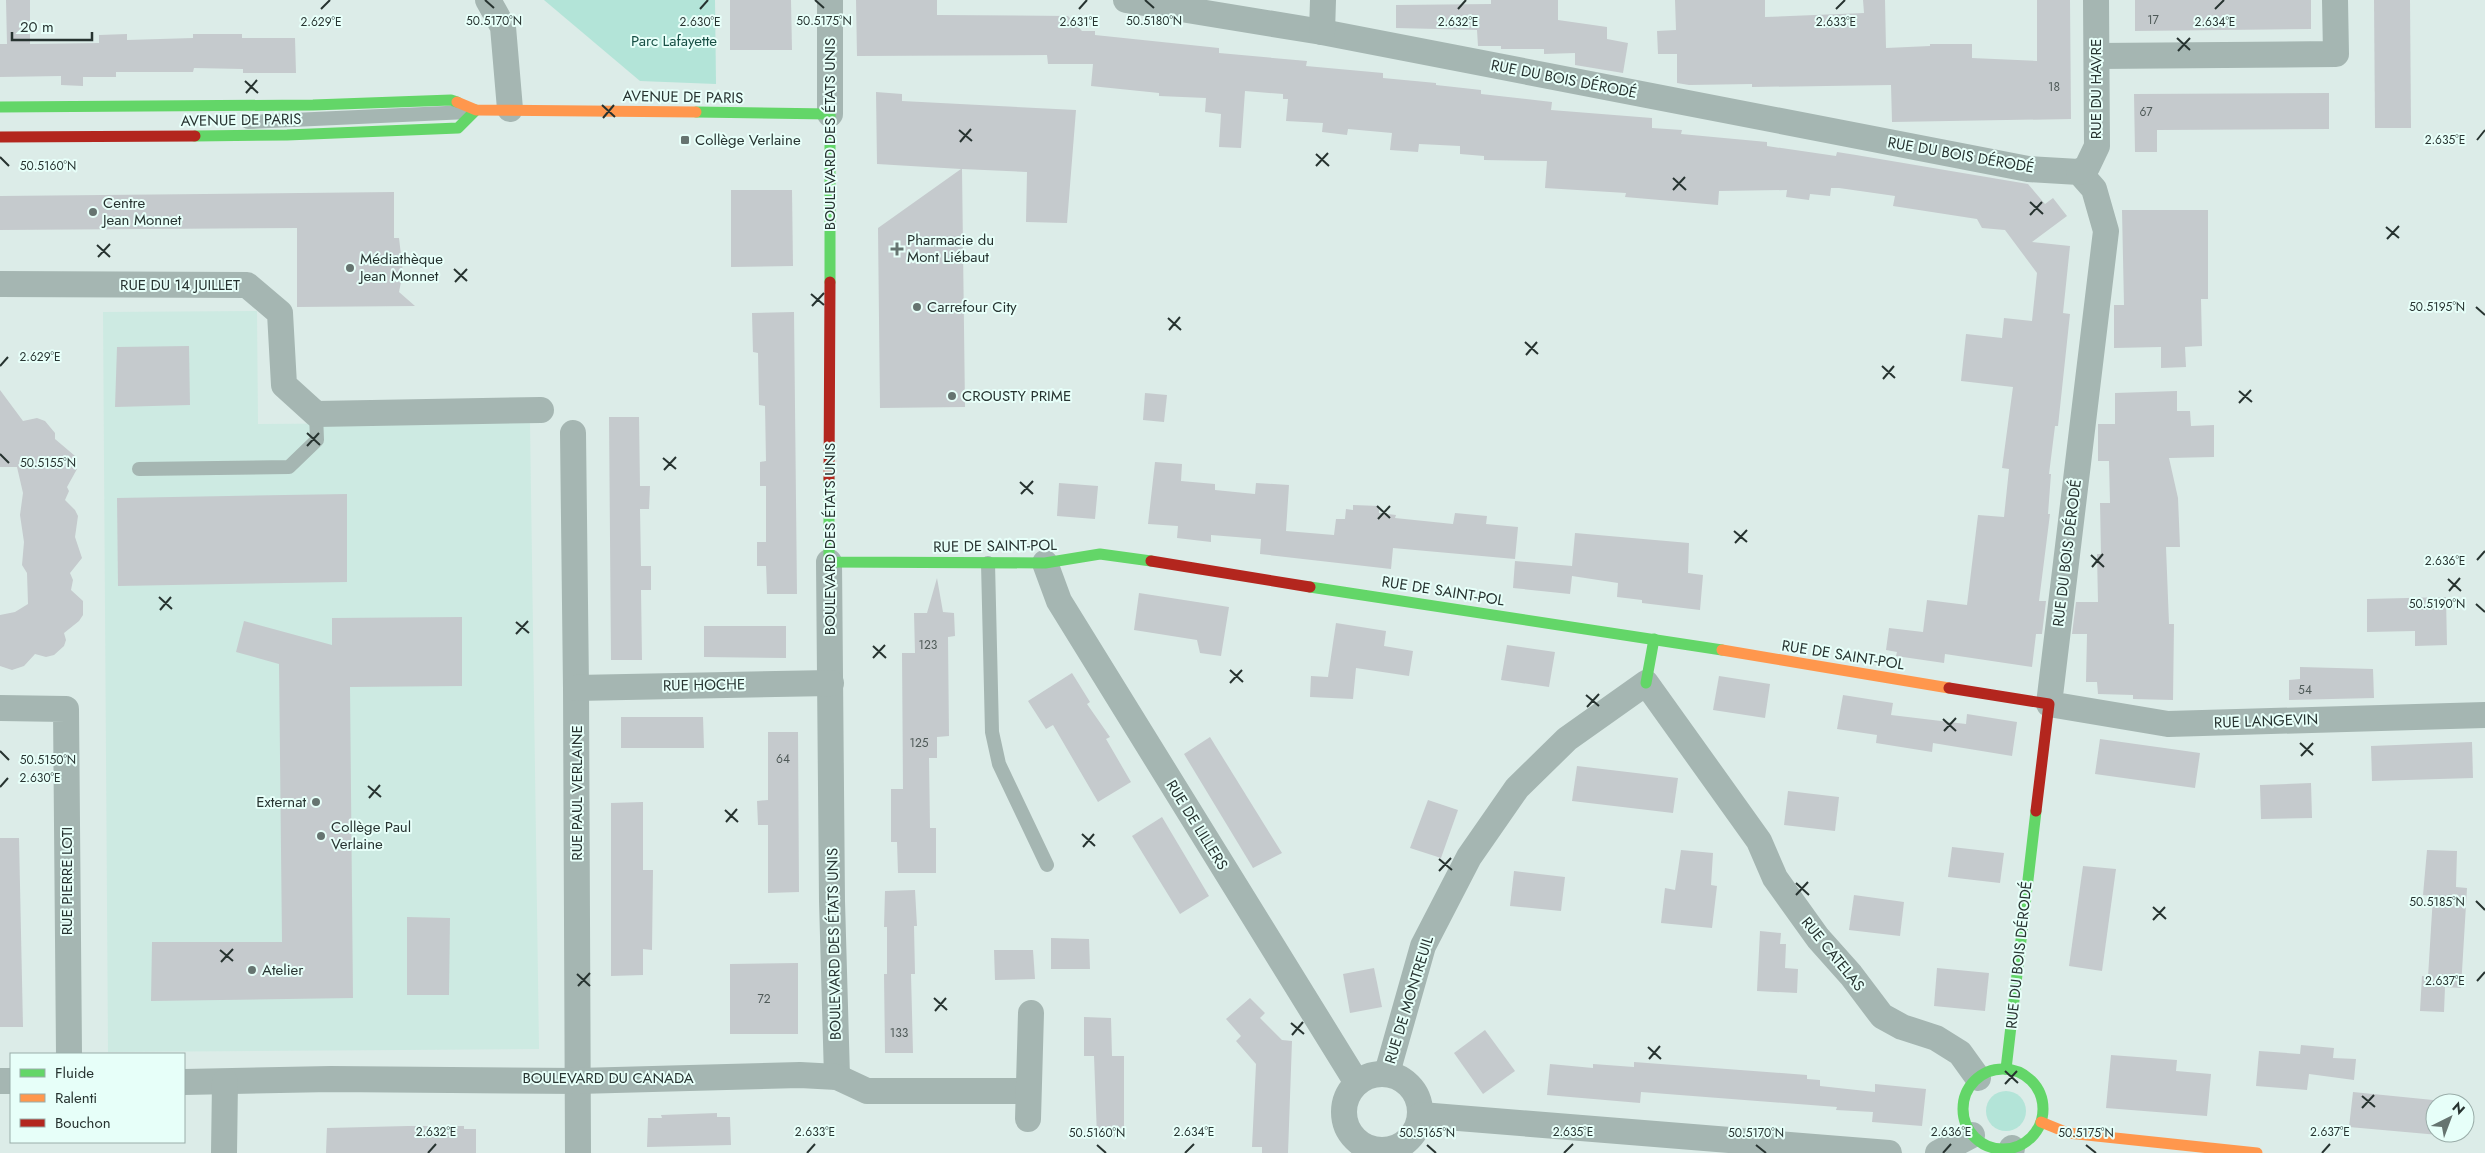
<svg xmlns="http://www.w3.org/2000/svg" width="2485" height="1153" font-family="Jost,sans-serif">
	<rect width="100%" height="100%" fill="#dcece8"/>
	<!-- built -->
	<polygon fill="#cdeae2" points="257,311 258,424 530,422 539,1049 108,1052 103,312"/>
	<!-- green -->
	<g fill="#b3e4d8">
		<polygon points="544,0 715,0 716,84 640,81"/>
		<circle cx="2006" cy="1111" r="20"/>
	</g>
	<!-- building -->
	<g fill="#c5cacd">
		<polygon points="6,0 30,0 30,44 99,43 99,35 127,34 127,40 193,38 193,34 242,34 242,38 295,38 296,73 243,73 243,69 194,68 193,72 116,72 116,77 83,77 83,86 61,85 61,76 0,77 0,44 7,44"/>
		<polygon points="730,0 791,0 792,50 730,50"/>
		<polygon points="856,0 937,0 937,15 1068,16 1082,31 1095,31 1095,35 1219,48 1219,53 1307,61 1306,66 1383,73 1383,78 1436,83 1436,85 1481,90 1481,94 1552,102 1551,110 1652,118 1652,128 1682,130 1681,134 1767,142 1767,146 1836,156 1837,152 1856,155 2028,184 2045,204 2053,198 2067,216 2032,242 2070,246 2063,313 2070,314 2058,426 2055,426 2049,474 2051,474 2048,514 2050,514 2039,601 2046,601 2042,634 2036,634 2032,667 1945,654 1944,663 1896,656 1897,652 1886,650 1889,628 1923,632 1927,600 1967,605 1978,515 2004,517 2009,469 2002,468 2013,387 1961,381 1966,334 2002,338 2004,318 2032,321 2037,273 2005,230 1982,228 1977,219 1893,206 1895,196 1839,188 1831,188 1830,196 1810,194 1809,200 1786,197 1787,190 1719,191 1718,205 1625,197 1626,193 1545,188 1547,161 1484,160 1484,156 1460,154 1460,146 1419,144 1418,152 1390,150 1392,133 1348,129 1347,135 1322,132 1323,123 1286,121 1288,99 1283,99 1283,94 1245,91 1241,148 1219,147 1221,114 1205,112 1206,98 1159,96 1159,93 1091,86 1093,64 1048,64 1047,55 857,56"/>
		<polygon points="1491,0 1558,0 1558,20 1607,27 1607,39 1628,43 1623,73 1575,65 1575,53 1544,54 1544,49 1501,49 1501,46 1478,46 1477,30 1396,28 1396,5 1491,4"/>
		<polygon points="1675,0 1765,0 1765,17 1864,13 1863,0 1885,0 1886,48 1930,46 1930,44 1972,44 1972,58 2037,61 2037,0 2070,0 2071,119 1892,122 1891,85 1752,87 1752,84 1689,85 1677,83 1677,54 1658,54 1657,31 1676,30"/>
		<polygon points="2135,0 2311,0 2311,29 2135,31"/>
		<polygon points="2374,0 2410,0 2411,128 2375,128"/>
		<polygon points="876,92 902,94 902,101 1076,110 1067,223 1026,222 1027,172 962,169 965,407 880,408 878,228 961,169 877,164"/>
		<polygon points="2329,93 2329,129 2157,130 2157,152 2135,152 2134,94"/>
		<polygon points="731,190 792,190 793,266 731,267"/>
		<polygon points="394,192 394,238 399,238 403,272 399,292 415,306 297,307 297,228 0,230 0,196"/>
		<polygon points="2122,210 2208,210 2208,299 2201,299 2202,346 2185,347 2186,367 2161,368 2161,347 2114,348 2114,305 2124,305"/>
		<polygon points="794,312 797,594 767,594 766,566 757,566 757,542 766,542 766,486 760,486 760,462 766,461 765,406 759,405 758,353 753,352 752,313"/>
		<polygon points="189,346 190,405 115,407 117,347"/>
		<polygon points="0,390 23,421 37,418 45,421 55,433 55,439 75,456 77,469 67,487 69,491 65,500 75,510 78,516 75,537 82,558 70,573 73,580 71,590 83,601 83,615 79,621 64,633 66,640 64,646 54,655 46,657 35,654 24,666 12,670 0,666 0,615 15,612 28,604 27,573 22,565 24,542 20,515 23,493 17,467 0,467"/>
		<polygon points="2177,391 2177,411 2190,411 2191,426 2214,425 2214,457 2169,458 2178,498 2180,547 2166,547 2169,624 2174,624 2173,700 2133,699 2133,695 2098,694 2097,682 2086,682 2087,634 2072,634 2076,602 2098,602 2097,554 2101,554 2100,503 2110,503 2109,461 2098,461 2098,424 2115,424 2115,393"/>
		<polygon points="1145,393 1167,395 1164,422 1143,420"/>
		<polygon points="609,417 639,417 640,486 650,486 649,509 640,509 641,566 651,566 651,590 641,590 642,660 611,660"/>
		<polygon points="1155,462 1182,464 1181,481 1215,484 1215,490 1255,494 1256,483 1289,485 1286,531 1334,535 1336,519 1345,519 1346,509 1353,510 1353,505 1379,506 1379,513 1396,515 1395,518 1453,524 1455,513 1487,516 1486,524 1518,527 1515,559 1393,548 1391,569 1260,554 1261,539 1211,535 1211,542 1177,538 1178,526 1148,524"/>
		<polygon points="1059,483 1098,486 1095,519 1057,516"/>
		<polygon points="347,494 347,582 118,586 117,498"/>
		<polygon points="1575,533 1689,543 1688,573 1703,575 1700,610 1642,603 1642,600 1617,597 1618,583 1572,576 1570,594 1513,588 1515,561 1572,566"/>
		<polygon points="937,578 943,612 954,613 955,636 948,637 949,736 937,737 937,758 929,758 930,828 936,828 936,873 898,873 897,842 891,842 891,789 903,789 902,653 915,653 914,613 927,613"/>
		<polygon points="1139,593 1229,607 1221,656 1200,653 1197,640 1134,630"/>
		<polygon points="2446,597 2447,645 2415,646 2415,631 2367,632 2367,599"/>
		<polygon points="462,617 462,686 350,687 353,998 151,1001 152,942 282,942 279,664 236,652 244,621 332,645 332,618"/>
		<polygon points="1336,623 1386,631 1384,646 1413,651 1409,676 1356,668 1353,699 1310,697 1311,676 1328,677"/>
		<polygon points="704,626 786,626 786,658 704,657"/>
		<polygon points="1507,645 1555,652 1549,687 1501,680"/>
		<polygon points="2300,667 2373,669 2374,698 2289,700 2289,680 2300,679"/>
		<polygon points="1072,673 1090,702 1087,704 1110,737 1106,739 1131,782 1098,802 1053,725 1046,729 1028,701"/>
		<polygon points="1719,676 1770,684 1765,718 1713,710"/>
		<polygon points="1843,695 1893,703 1891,715 1966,724 1967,714 2017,722 2012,756 1933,743 1932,752 1876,743 1877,735 1837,729"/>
		<polygon points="621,717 703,717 704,748 621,748"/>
		<polygon points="768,732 798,732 799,892 768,893 768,825 758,825 757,801 768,800"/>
		<polygon points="1210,737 1282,853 1253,868 1184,754"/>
		<polygon points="2100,739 2200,753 2195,788 2095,774"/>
		<polygon points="2472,742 2473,778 2372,781 2371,746"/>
		<polygon points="1577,766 1678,778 1673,813 1572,801"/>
		<polygon points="2311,783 2312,818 2261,819 2260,785"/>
		<polygon points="1788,791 1839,797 1835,831 1784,825"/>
		<polygon points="1428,800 1458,810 1441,858 1410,848"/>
		<polygon points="643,802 643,870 653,870 652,950 643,949 643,975 611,976 611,803"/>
		<polygon points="1162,817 1209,896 1180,914 1132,836"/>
		<polygon points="0,838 19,838 23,1027 0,1027"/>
		<polygon points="1952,847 2004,853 2000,883 1948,877"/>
		<polygon points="1681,850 1713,853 1711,885 1717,886 1712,928 1661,923 1665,888 1675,890"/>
		<polygon points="2427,850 2457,851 2456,887 2467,888 2461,988 2445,987 2444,1012 2420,1011 2422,976 2428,977 2433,896 2423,895"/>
		<polygon points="2083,866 2116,869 2102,971 2069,966"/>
		<polygon points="1514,871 1565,877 1561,911 1510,906"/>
		<polygon points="915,890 917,926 914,926 915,974 911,974 913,1053 885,1053 884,974 887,974 887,927 884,927 885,891"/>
		<polygon points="1854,895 1904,902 1900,936 1849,930"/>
		<polygon points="407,917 450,918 449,995 407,995"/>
		<polygon points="1760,931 1781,933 1780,944 1786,944 1785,968 1798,969 1797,993 1757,991"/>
		<polygon points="1051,938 1089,939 1090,969 1051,969"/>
		<polygon points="994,950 1033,950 1035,979 995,980"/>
		<polygon points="798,963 798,1034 730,1034 730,964"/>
		<polygon points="1374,968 1382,1007 1350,1013 1343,974"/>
		<polygon points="1937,968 1989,973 1985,1011 1934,1006"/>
		<polygon points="1250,998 1265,1013 1260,1018 1282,1040 1292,1041 1288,1153 1262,1153 1262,1147 1252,1147 1256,1064 1236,1041 1241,1036 1226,1019"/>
		<polygon points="1084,1017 1111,1018 1112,1056 1124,1056 1124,1137 1097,1136 1094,1056 1084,1056"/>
		<polygon points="1485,1030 1515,1071 1483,1094 1454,1053"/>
		<polygon points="2301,1045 2334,1048 2333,1058 2356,1059 2354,1080 2309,1074 2307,1090 2256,1086 2259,1051 2300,1054"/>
		<polygon points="2111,1055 2177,1060 2176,1071 2211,1074 2207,1116 2106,1108"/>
		<polygon points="1634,1062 1807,1075 1807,1079 1820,1080 1820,1086 1875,1092 1875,1084 1926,1089 1922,1126 1872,1122 1873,1112 1836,1110 1837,1107 1641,1092 1640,1103 1547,1095 1550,1064 1593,1068 1593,1064 1634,1067"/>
		<polygon points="2353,1092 2453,1102 2435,1103 2435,1133 2450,1133 2450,1136 2349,1127"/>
		<polygon points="717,1113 717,1117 730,1117 731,1145 647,1147 648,1118 662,1118 661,1115"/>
		<polygon points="408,1126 464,1126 464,1129 476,1129 476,1153 326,1153 327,1128"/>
	</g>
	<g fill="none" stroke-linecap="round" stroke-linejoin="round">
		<!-- lane -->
		<g stroke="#a5b6b2" stroke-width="14">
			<polyline points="248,122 468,112"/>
			<polyline points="139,469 289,467 317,440 316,414"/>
			<polyline points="988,563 992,732 999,764 1047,865"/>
		</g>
		<!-- street -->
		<g stroke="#a5b6b2" stroke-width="26">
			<polyline points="488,0 503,27 510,109"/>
			<polyline points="830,0 830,114"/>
			<polyline points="1126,0 1322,32 2028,169 2079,172 2094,189 2106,231 2049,704 2168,724 2485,715"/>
			<polyline points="1322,32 1323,0"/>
			<polyline points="2097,56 2336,54 2335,0"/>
			<polyline points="2079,172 2087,167 2097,146 2096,0"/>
			<polyline points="0,284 247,285 280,313 284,385 316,414 541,410"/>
			<polyline points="573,433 576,688 578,1153"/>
			<polyline points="829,562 832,901 837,1077"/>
			<polyline points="1045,563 1059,601 1357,1083"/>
			<polyline points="576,688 831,683"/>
			<polyline points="0,708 66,709 69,1054"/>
			<polyline points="1387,1073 1423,946 1469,857 1517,788 1567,739 1646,683 1759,841 1775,878 1818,938 1851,975 1882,1016 1902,1027 1936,1038 1960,1053 1978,1078"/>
			<circle cx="1382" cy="1112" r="38"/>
			<polyline points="0,1081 11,1081"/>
			<polyline points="184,1082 331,1079 578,1081 800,1075 837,1077 867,1091 1028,1091"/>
			<polyline points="1421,1115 1889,1153"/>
			<polyline points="1028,1119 1031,1013"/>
			<polyline points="224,1153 225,1082"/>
			<polyline points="1938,1153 1972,1135"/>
			<polyline points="2011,1153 2012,1148"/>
		</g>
		<!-- fast -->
		<g stroke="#63d668" stroke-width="11">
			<polyline points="0,107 313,105 451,100 457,102"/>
			<polyline points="696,112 830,114 830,282"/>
			<polyline points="195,136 287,135 458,128 476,110"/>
			<polyline points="829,479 829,562 1045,563 1100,554 1151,561"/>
			<polyline points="1310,587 1722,650"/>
			<polyline points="1646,683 1654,639"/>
			<polyline points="2006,1069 2036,811"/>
			<circle cx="2003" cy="1109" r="40"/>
		</g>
		<!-- slow -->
		<g stroke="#ff974d" stroke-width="11">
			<polyline points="457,102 476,110 696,112"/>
			<polyline points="1722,650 1949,688"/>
			<polyline points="2041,1122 2068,1133 2257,1153"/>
		</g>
		<!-- jam -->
		<g stroke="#b3261e" stroke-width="11">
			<polyline points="0,137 195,136"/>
			<polyline points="829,479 830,282"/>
			<polyline points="1151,561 1310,587"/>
			<polyline points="1949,688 2049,704 2036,811"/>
		</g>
	</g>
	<!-- ticks -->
	<path fill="none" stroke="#273330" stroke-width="2" d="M485,0L494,8M815,0L824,8M1145,0L1154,8M321,9L330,0M700,9L708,0M1079,9L1087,0M1458,9L1466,0M1836,9L1845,0M2215,9L2224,0M2177,38L2190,50M2178,51L2190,38M245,81L258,93M246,93L257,80M602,105L615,117M603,118L614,105M959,130L972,141M2477,140L2485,130M960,142L971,129M1316,154L1329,166M0,157L9,166M1316,166L1328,153M1673,178L1686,190M1673,190L1685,177M2030,202L2043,214M2030,215L2042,202M2386,227L2399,238M2387,239L2399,226M97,245L110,257M98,257L110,244M454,269L467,281M455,282L467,269M811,294L824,305M812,306L824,293M2476,307L2485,315M1168,318L1181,330M1169,330L1180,317M1525,342L1538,354M1526,355L1537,342M0,366L8,357M1882,366L1895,378M1883,379L1894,366M2239,391L2252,402M2239,403L2251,390M307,433L320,445M307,446L319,433M0,454L9,463M663,458L676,469M664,470L676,457M1020,482L1033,494M1021,494L1033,481M1377,506L1390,518M1378,519L1390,506M1734,531L1747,542M1735,543L1747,530M2091,555L2104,567M2477,560L2485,551M2092,567L2103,554M2448,579L2461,591M2449,591L2460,578M159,597L172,609M2476,604L2485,612M160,610L171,597M516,622L529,633M516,634L528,621M873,646L886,658M873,658L885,645M1230,670L1243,682M1230,683L1242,670M1586,695L1599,706M1587,707L1599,694M1943,719L1956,731M1944,731L1956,718M2300,743L2313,755M0,751L9,760M2301,756L2313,743M368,786L381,797M0,787L8,778M369,798L380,785M725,810L738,822M726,822L737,809M1082,834L1095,846M1083,847L1094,834M1439,859L1452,870M1439,871L1451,858M1796,883L1809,895M1796,895L1808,882M2476,901L2485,910M2153,907L2166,919M2153,920L2165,907M220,950L233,961M221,962L233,949M577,974L590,986M2477,981L2485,972M578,986L590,973M934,998L947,1010M935,1011L946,998M1291,1023L1304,1034M1292,1035L1303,1022M1648,1047L1661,1059M1649,1059L1660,1046M2005,1071L2018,1083M2005,1084L2017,1071M2362,1096L2375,1107M2362,1108L2374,1095M1097,1145L1106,1153M1427,1145L1436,1153M1756,1145L1766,1153M2086,1145L2096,1153M428,1153L436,1144M807,1153L815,1144M1185,1153L1194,1144M1564,1153L1573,1144M1943,1153L1951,1144M2322,1153L2330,1144"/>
	<!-- markers -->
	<g fill="#667470" stroke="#e7fff9" stroke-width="2">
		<rect x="680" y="135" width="10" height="10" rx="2.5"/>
		<circle cx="93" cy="212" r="5"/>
		<path d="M894.5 241.5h5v5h5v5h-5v5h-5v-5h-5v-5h5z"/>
		<circle cx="350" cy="268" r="5"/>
		<circle cx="917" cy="307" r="5"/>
		<circle cx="952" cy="396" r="5"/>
		<circle cx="316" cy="802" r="5"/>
		<circle cx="321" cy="836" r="5"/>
		<circle cx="252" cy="970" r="5"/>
	</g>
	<g text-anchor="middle" stroke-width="4" stroke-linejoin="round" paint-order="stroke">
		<!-- number labels -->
		<g font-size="12" fill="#4e5957">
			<text x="2153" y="24">17</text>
			<text x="2054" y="91">18</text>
			<text x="2146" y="116">67</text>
			<text x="928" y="649">123</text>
			<text x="2305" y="694">54</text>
			<text x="919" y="747">125</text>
			<text x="783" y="763">64</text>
			<text x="764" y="1003">72</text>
			<text x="899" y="1037">133</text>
		</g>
		<!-- park labels -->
		<g font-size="15" fill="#174f45" stroke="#e7fff9">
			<text x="674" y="46">Parc Lafayette</text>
		</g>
		<!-- street labels -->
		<g font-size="15" fill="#273330" stroke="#e7fff9">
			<text transform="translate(1564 79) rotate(11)" y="5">RUE DU BOIS DÉRODÉ</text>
			<text transform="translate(2096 89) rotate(-90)" y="5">RUE DU HAVRE</text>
			<text transform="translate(683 97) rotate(1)" y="5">AVENUE DE PARIS</text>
			<text transform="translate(241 120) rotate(-1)" y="5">AVENUE DE PARIS</text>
			<text transform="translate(830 134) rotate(-90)" y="5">BOULEVARD DES ÉTATS UNIS</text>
			<text transform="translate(1961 155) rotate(10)" y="5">RUE DU BOIS DÉRODÉ</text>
			<text x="180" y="290">RUE DU 14 JUILLET</text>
			<text transform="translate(830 539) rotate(-90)" y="5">BOULEVARD DES ÉTATS UNIS</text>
			<text transform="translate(995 546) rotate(-1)" y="5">RUE DE SAINT-POL</text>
			<text transform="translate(2067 553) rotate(-83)" y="5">RUE DU BOIS DÉRODÉ</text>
			<text transform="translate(1443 591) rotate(9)" y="5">RUE DE SAINT-POL</text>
			<text transform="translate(1843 655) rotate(9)" y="5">RUE DE SAINT-POL</text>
			<text transform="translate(704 685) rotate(-1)" y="5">RUE HOCHE</text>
			<text transform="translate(2266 721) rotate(-2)" y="5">RUE LANGEVIN</text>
			<text transform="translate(577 793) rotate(-90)" y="5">RUE PAUL VERLAINE</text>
			<text transform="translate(1197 825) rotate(58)" y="5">RUE DE LILLERS</text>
			<text transform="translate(67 881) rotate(-90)" y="5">RUE PIERRE LOTI</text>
			<text transform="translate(834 944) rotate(-91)" y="5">BOULEVARD DES ÉTATS UNIS</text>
			<text transform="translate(1833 954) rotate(51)" y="5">RUE CATELAS</text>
			<text transform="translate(2019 955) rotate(-84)" y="5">RUE DU BOIS DÉRODÉ</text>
			<text transform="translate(1409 1000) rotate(-73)" y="5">RUE DE MONTREUIL</text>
			<text x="608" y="1083">BOULEVARD DU CANADA</text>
		</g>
		<!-- poi labels -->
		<g font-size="15" fill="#273330" stroke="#e7fff9" text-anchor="start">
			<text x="695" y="145">Collège Verlaine</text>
			<text x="103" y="208">Centre<tspan x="103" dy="17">Jean Monnet</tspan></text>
			<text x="907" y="245">Pharmacie du<tspan x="907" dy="17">Mont Liébaut</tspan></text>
			<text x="360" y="264">Médiathèque<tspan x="360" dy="17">Jean Monnet</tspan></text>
			<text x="927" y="312">Carrefour City</text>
			<text x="962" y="401">CROUSTY PRIME</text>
			<text x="306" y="807" text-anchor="end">Externat</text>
			<text x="331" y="832">Collège Paul<tspan x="331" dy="17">Verlaine</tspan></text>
			<text x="262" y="975">Atelier</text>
		</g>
	</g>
	<g font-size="12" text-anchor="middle" fill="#273330" stroke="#e7fff9" stroke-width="4" stroke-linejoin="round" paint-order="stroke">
		<text x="494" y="25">50.5170°N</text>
		<text x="1154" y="25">50.5180°N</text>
		<text x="824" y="25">50.5175°N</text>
		<text x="321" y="26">2.629°E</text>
		<text x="700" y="26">2.630°E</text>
		<text x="1079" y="26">2.631°E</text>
		<text x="1458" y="26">2.632°E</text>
		<text x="1836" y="26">2.633°E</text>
		<text x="2215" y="26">2.634°E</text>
		<text x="2445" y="144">2.635°E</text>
		<text x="48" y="170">50.5160°N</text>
		<text x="2437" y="311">50.5195°N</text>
		<text x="40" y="361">2.629°E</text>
		<text x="48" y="467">50.5155°N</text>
		<text x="2445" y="565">2.636°E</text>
		<text x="2437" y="608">50.5190°N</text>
		<text x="48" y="764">50.5150°N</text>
		<text x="40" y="782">2.630°E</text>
		<text x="2437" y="906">50.5185°N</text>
		<text x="2445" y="985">2.637°E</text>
		<text x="436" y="1136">2.632°E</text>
		<text x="815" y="1136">2.633°E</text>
		<text x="1194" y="1136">2.634°E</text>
		<text x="1573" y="1136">2.635°E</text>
		<text x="1951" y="1136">2.636°E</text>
		<text x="2330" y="1136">2.637°E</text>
		<text x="1097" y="1137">50.5160°N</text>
		<text x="1427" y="1137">50.5165°N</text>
		<text x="1756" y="1137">50.5170°N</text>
		<text x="2086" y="1137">50.5175°N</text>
	</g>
	<!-- legend -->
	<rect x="10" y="1053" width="175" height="90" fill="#e7fff9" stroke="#9aada9"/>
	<rect x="20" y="1069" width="25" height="8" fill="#63d668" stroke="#9aada9"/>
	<text x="55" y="1078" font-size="15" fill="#273330">Fluide</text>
	<rect x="20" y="1094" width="25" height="8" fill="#ff974d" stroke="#9aada9"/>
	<text x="55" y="1103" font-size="15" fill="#273330">Ralenti</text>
	<rect x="20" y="1119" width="25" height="8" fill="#b3261e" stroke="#9aada9"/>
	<text x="55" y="1128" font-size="15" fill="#273330">Bouchon</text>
	<!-- north arrow -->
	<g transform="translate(2450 1118) rotate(42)"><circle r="24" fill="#e7fff9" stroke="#9aada9"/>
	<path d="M0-4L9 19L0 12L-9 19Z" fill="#667470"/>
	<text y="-8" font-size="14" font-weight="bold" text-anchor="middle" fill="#273330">N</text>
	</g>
	<!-- scale -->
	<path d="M12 32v8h80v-8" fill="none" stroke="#273330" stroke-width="2.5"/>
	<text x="20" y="32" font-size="15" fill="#273330" stroke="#e7fff9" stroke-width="4" paint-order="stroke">20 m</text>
</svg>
